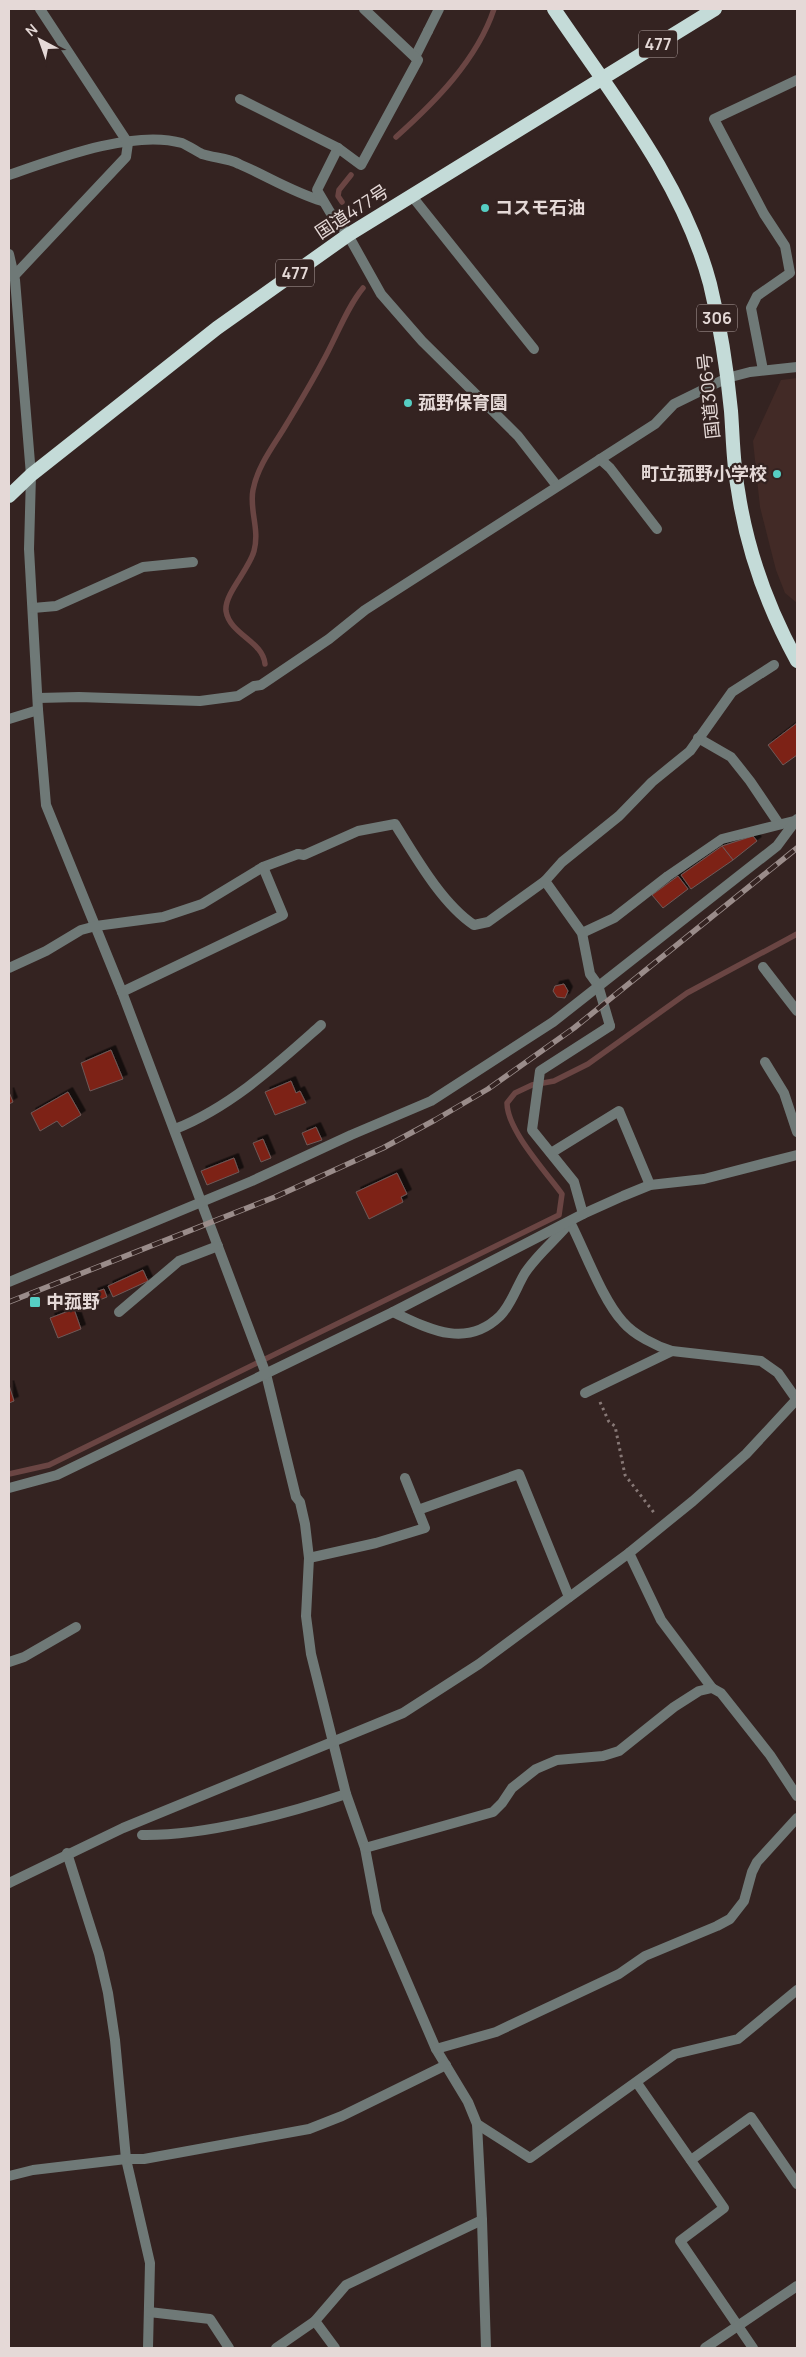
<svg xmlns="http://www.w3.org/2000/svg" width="806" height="2357" font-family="Manrope,'Noto Sans JP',sans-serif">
	<defs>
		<filter id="shadow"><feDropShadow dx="4.5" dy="-4.5" stdDeviation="0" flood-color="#0009"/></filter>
	</defs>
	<rect width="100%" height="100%" fill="#342321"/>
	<!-- built -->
	<polygon fill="#422a26" points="797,378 797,603 785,593 776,570 760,507 753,441 781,380"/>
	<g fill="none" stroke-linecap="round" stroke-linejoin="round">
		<!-- stream -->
		<g stroke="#6a4543" stroke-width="5.5">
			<path d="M396,137C435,102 477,60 494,9"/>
			<polyline points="342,202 338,196 339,190 351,175"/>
			<path d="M265,664C263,641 230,635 226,611C224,594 249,570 254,551C260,529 249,510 253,490C257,468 271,449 283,430C297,407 311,384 323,361C336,338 347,307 363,288"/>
			<path d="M9,1474L49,1465L559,1215L562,1194C546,1172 507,1130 507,1103L515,1093L532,1085L554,1081L588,1064L687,993L797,934"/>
		</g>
	</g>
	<!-- building -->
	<g fill="#7d2019" stroke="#6e5a57" filter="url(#shadow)">
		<polygon points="797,723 797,755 783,765 768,745"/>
		<polygon points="753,836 757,841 733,860 722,846"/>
		<polygon points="722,846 733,860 691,889 681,875"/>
		<polygon points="678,876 688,889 663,908 652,895"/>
		<polygon points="564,984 568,991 565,998 557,997 553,991 555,986"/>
		<polygon points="111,1050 123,1079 90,1091 81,1063"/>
		<polygon points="291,1081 296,1093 300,1091 306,1103 275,1115 265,1092"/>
		<polygon points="9,1092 13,1102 9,1104"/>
		<polygon points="68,1092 81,1115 62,1127 57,1121 40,1131 31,1113"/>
		<polygon points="316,1127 322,1140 307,1145 302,1133"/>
		<polygon points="263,1139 271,1158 261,1162 253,1143"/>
		<polygon points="234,1158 239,1172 207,1185 201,1171"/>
		<polygon points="397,1173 407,1194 401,1197 403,1202 369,1219 356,1192"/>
		<polygon points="143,1270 148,1281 113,1297 108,1286"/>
		<polygon points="104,1289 107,1297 97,1301 93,1293"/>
		<polygon points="74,1309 81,1329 58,1338 50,1318"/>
		<polygon points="9,1385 14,1401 9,1403"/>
	</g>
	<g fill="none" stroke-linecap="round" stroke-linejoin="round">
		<!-- path -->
		<polyline stroke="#877876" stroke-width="3" stroke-dasharray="2.5 4" stroke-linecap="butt" points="600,1402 609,1422 615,1426 625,1475 655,1514"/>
		<!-- service -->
		<g stroke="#6f7977" stroke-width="10">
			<polyline points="415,57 428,31"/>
			<path d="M9,175C55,159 133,129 182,143C189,146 196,151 202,154C214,158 228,158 239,164C267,176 292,192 322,201"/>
			<polyline points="411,195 534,349"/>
			<polyline points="348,235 381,294 422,341 518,436 557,486"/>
			<polyline points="763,370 751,308 757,296 790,273 785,246 764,214 714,119 797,80"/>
			<polyline points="9,719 38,710"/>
			<polyline points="698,738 731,757 750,781 779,824"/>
			<path d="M298,854L304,855L358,831L395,824C415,856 442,904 474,925L488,922L545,881"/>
			<polyline points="582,933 614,918 668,876 722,839 794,821"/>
			<polyline points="610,1026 598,985 590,974 582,933 545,881 562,862 619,816 652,782 690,751 732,692 774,665"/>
			<path d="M175,1129C231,1107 277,1064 321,1025"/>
			<polyline points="585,1393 672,1351"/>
			<path d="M142,1835C204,1836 287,1814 346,1794"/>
		</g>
		<!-- minor -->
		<g stroke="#6f7977" stroke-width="10">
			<polyline points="428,31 439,9"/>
			<polyline points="240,99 338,148 361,165 418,60 364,9"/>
			<polyline points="338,148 317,190 330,212 348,235"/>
			<polyline points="9,254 15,280 31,475 29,549 38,710 46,805 122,992 266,1374 296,1497 300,1502 305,1524 309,1558 306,1616 311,1654 346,1794 365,1848 377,1912 436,2049 468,2102 477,2124 482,2220 486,2348"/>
			<polyline points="14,276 126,157 128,143 40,9"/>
			<polyline points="600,459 610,468 657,529"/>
			<polyline points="33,608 56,606 143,567 193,562"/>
			<polyline points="38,698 79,697 200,701 238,696 254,686 261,685 329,639 365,610 655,424 674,404 727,378 750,372 797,367"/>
			<polyline points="763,967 797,1011"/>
			<polyline points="9,968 46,951 81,930 96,926 163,917 202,904 263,867 298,854"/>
			<polyline points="122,992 283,915 263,867"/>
			<polyline points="765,1062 784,1093 797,1132"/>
			<polyline points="551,1153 619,1111 650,1185"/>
			<polyline points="583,1214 574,1182 532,1130 540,1071 610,1026"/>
			<path d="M570,1222C585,1251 602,1299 623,1322C634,1335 656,1346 672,1351L761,1361L778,1373L797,1400"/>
			<polyline points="119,1312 179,1261 218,1246"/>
			<path d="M393,1312C429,1329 466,1349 500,1316C511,1305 517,1286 525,1273C536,1256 553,1242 566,1227"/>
			<polyline points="9,1488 57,1475 393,1312 583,1214 623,1196 650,1185 704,1179 797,1155"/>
			<polyline points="418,1510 519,1474 569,1597"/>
			<polyline points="629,1553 661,1620 712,1688"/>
			<polyline points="309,1558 376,1543 425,1528 405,1478"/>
			<polyline points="9,1662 24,1657 76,1627"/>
			<polyline points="365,1848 493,1812 502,1803 512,1788 536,1769 557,1760 603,1756 619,1751 674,1707 699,1691 712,1688 721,1693 770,1755 797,1796"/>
			<polyline points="67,1853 99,1954 108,1993 115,2040 126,2159 150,2263 148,2348"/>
			<polyline points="436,2049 496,2032 619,1974 645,1956 717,1926 730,1919 744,1901 752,1872 757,1862 797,1818"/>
			<polyline points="637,2083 724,2208 680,2241 753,2348"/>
			<polyline points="477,2124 530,2158 675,2054 738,2039 797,1990"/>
			<polyline points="691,2160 751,2117 797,2184"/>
			<polyline points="9,2176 33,2170 126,2159 144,2159 309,2129 342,2116 446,2065"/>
			<polyline points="149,2312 210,2319 229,2348"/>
			<polyline points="276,2348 315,2321"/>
			<polyline points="335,2348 315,2321 346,2285 482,2220"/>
			<polyline points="705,2348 797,2286"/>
		</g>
		<!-- tertiary -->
		<g stroke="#6f7977" stroke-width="10">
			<polyline points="9,1282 252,1181 351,1135 431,1101 553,1022 777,846 797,819"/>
			<polyline points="9,1883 123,1828 403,1713 479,1664 629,1553 693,1501 746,1454 797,1399"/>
		</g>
		<!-- trunk -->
		<g stroke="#c4dbd8" stroke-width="14">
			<path d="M554,9C612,95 683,182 710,284C720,325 727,369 731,411C733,437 733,464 738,490C747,551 768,608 797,661"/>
			<polyline points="9,496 31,475 217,328 348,235 715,9"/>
		</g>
		<!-- rail casing -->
		<g stroke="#9a8c8a" stroke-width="5.5">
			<polyline id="rail" points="9,1302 275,1197 383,1148 435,1120 488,1089 574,1028 797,848"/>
		</g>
		<!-- rail -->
		<use href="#rail" stroke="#342321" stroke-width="4" stroke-dasharray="11" stroke-linecap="butt"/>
	</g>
	<!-- markers -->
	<g fill="#56cec3" stroke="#342321" stroke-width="2">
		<circle cx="485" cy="208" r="5"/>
		<circle cx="408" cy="403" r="5"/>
		<circle cx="777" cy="474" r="5"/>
		<rect x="29" y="1296" width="12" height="12" rx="2.5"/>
	</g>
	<g text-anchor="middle" stroke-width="4.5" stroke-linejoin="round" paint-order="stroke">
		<!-- shield labels -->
		<g fill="#342321" stroke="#b0a2a0" stroke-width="1">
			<rect x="639" y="30.5" width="38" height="27" rx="4"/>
			<rect x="276" y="259.5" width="38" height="27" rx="4"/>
			<rect x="697" y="304.5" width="40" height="27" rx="4"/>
		</g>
		<g font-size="16" font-weight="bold" fill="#e5d9d7">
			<text x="658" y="50">477</text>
			<text x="295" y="279">477</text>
			<text x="717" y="324">306</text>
		</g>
		<!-- poi labels -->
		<g font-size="18" font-weight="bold" fill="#e5d9d7" stroke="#342321" text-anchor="start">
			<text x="495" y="214">コスモ石油</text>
			<text x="418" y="409">菰野保育園</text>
			<text x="767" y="480" text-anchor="end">町立菰野小学校</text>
			<text x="46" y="1308">中菰野</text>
		</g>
		<!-- street labels -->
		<g font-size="18" fill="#e5d9d7" stroke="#342321">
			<text transform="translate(352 212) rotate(-33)" y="6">国道477号</text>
			<text transform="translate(709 396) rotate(-96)" y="6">国道306号</text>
		</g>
	</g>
	<!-- border -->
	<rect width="806" height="2357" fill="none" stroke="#e5d9d7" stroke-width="20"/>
	<!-- north arrow -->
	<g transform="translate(40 40) rotate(319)" stroke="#342321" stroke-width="4" paint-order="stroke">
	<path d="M0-4L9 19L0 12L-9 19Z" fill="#e5d9d7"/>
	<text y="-8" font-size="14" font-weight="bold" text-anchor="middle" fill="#e5d9d7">N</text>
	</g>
</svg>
